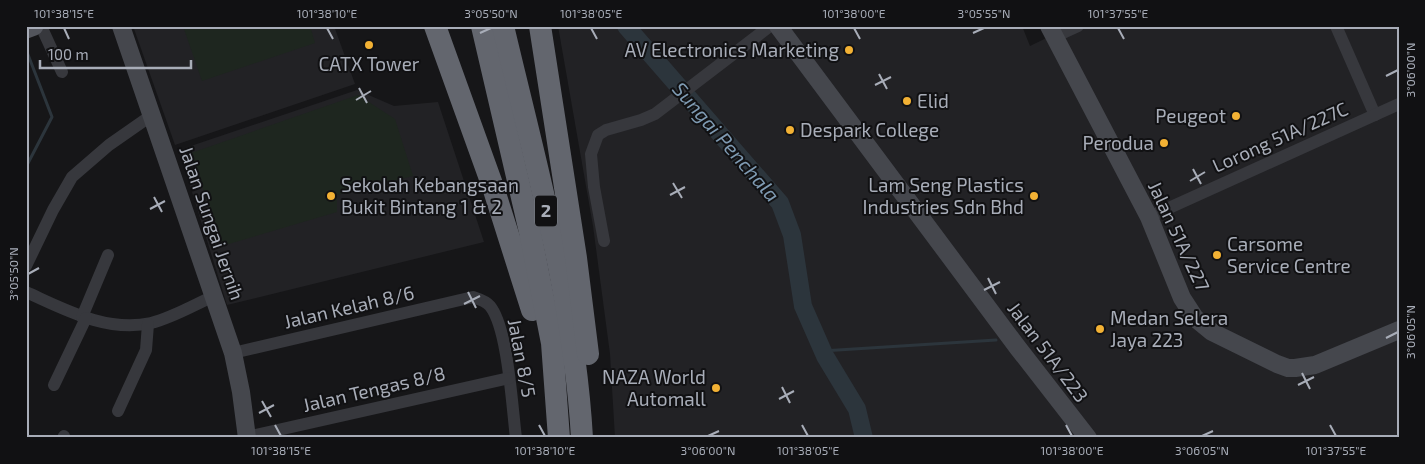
<svg xmlns="http://www.w3.org/2000/svg" width="1425" height="464" font-family="'Exo 2',sans-serif">
	<rect width="100%" height="100%" fill="#161618"/>
	<!-- built -->
	<g fill="#222225">
		<polygon points="133,26 334,26 355,84 175,145"/>
		<polygon points="558,26 1022,26 1030,46 1071,26 1399,26 1399,438 615,438 610,354 593,226"/>
		<polygon points="357,90 394,106 438,102 484,242 227,305 179,150"/>
	</g>
	<!-- green -->
	<g fill="#1e261f">
		<polygon points="183,26 310,26 315,43 202,81"/>
		<polygon points="358,95 395,119 413,176 337,195 337,212 222,246 191,153"/>
	</g>
	<g fill="none" stroke-linecap="round" stroke-linejoin="round">
		<!-- stream -->
		<g stroke="#2c353c" stroke-width="3">
			<polyline points="26,167 52,117 27,52"/>
			<polyline points="822,351 996,340"/>
		</g>
		<!-- river -->
		<polyline stroke="#2c353c" stroke-width="18" points="626,26 780,203 792,235 803,306 825,356 857,409 864,438"/>
		<!-- street -->
		<g stroke="#37383d" stroke-width="12">
			<polyline points="41,26 62,72"/>
			<polyline points="1336,26 1375,115"/>
			<polyline points="1054,37 1078,26"/>
			<polyline points="1149,217 1399,104"/>
			<polyline points="604,241 594,187 591,154 598,135 606,130 641,120 655,114 770,26"/>
			<polyline points="26,266 53,210 72,177 109,145 152,115"/>
			<path d="M26,292C64,309 107,333 151,323C172,318 194,305 214,296"/>
			<polyline points="82,317 108,255"/>
			<path d="M233,353L473,297C479,299 486,301 490,306C508,328 512,407 516,438"/>
			<polyline points="54,385 86,318"/>
			<polyline points="118,411 146,350 148,324"/>
			<polyline points="247,437 509,378"/>
			<polyline points="63,438 64,436"/>
		</g>
		<!-- secondary -->
		<g stroke="#45474d" stroke-width="18">
			<polyline points="121,26 233,353 241,392 247,438"/>
			<polyline points="778,26 1018,348 1088,438"/>
			<polyline points="1049,26 1149,217 1182,298 1195,318 1212,332 1277,364 1288,368 1295,368 1315,365 1399,330"/>
		</g>
		<!-- primary -->
		<polyline stroke="#53555c" stroke-width="19" points="26,29 34,26"/>
		<!-- highway -->
		<g stroke="#63666e" stroke-width="22">
			<polyline points="435,26 493,187 532,310"/>
			<polyline points="482,26 530,232 552,343 559,438"/>
			<path d="M503,26C535,162 574,298 582,438"/>
			<polyline points="540,26 576,258 588,354"/>
		</g>
	</g>
	<!-- ticks -->
	<path fill="none" stroke="#a8adb8" stroke-width="2" d="M64,28L69,39M327,28L333,39M591,28L597,39M854,28L860,39M1118,28L1124,39M480,33L491,28M973,33L984,28M879,74L887,89M1386,76L1398,70M875,85L891,77M359,88L367,103M356,100L371,91M1193,169L1201,184M1190,181L1205,172M673,183L682,198M670,195L685,187M154,197L162,212M150,209L165,201M28,274L39,268M988,278L996,294M984,290L1000,282M468,292L476,308M464,304L480,296M1386,338L1398,332M1302,373L1310,389M1298,385L1314,377M782,387L790,403M779,399L794,391M262,401L271,417M259,413L274,405M275,425L281,436M539,425L545,436M802,425L808,436M1066,425L1072,436M1330,425L1336,436M708,436L719,431M1202,436L1213,431"/>
	<!-- markers -->
	<g fill="#f2b134" stroke="#111113" stroke-width="2">
		<circle cx="369" cy="45" r="5"/>
		<circle cx="849" cy="50" r="5"/>
		<circle cx="907" cy="101" r="5"/>
		<circle cx="1236" cy="116" r="5"/>
		<circle cx="790" cy="130" r="5"/>
		<circle cx="1164" cy="143" r="5"/>
		<circle cx="331" cy="196" r="5"/>
		<circle cx="1034" cy="196" r="5"/>
		<circle cx="1217" cy="255" r="5"/>
		<circle cx="1100" cy="329" r="5"/>
		<circle cx="716" cy="388" r="5"/>
	</g>
	<g text-anchor="middle" stroke-width="4" stroke-linejoin="round" paint-order="stroke">
		<!-- shield labels -->
		<rect fill="#111113" stroke="#7b7e86" stroke-width="1" x="535" y="195.5" width="22" height="31" rx="4"/>
		<g font-size="18" font-weight="bold" fill="#a8adb8">
			<text x="546" y="217">2</text>
		</g>
		<!-- poi labels -->
		<g font-size="19" fill="#a8adb8" stroke="#111113" text-anchor="end">
			<text x="839" y="57">AV Electronics Marketing</text>
			<text x="369" y="71" text-anchor="middle">CATX Tower</text>
			<text x="917" y="108" text-anchor="start">Elid</text>
			<text x="1226" y="123">Peugeot</text>
			<text x="800" y="137" text-anchor="start">Despark College</text>
			<text x="1154" y="150">Perodua</text>
			<text x="341" y="192" text-anchor="start">Sekolah Kebangsaan<tspan x="341" dy="22">Bukit Bintang 1 &amp; 2</tspan></text>
			<text x="1024" y="192">Lam Seng Plastics<tspan x="1024" dy="22">Industries Sdn Bhd</tspan></text>
			<text x="1227" y="251" text-anchor="start">Carsome<tspan x="1227" dy="22">Service Centre</tspan></text>
			<text x="1110" y="325" text-anchor="start">Medan Selera<tspan x="1110" dy="22">Jaya 223</tspan></text>
			<text x="706" y="384">NAZA World<tspan x="706" dy="22">Automall</tspan></text>
		</g>
		<!-- street labels -->
		<g font-size="19" fill="#a8adb8" stroke="#111113">
			<text transform="translate(1280 137) rotate(-24)" y="7">Lorong 51A/227C</text>
			<text transform="translate(212 223) rotate(71)" y="7">Jalan Sungai Jernih</text>
			<text transform="translate(1179 236) rotate(65)" y="7">Jalan 51A/227</text>
			<text transform="translate(349 307) rotate(-13)" y="7">Jalan Kelah 8/6</text>
			<text transform="translate(1048 352) rotate(53)" y="7">Jalan 51A/223</text>
			<text transform="translate(522 358) rotate(79)" y="7">Jalan 8/5</text>
			<text transform="translate(374 389) rotate(-13)" y="7">Jalan Tengas 8/8</text>
		</g>
		<!-- water labels -->
		<g font-size="20" font-style="italic" fill="#7f9bb3" stroke="#111113">
			<text transform="translate(726 142) rotate(49)" y="7">Sungai Penchala</text>
		</g>
	</g>
	<!-- border -->
	<rect width="1425" height="464" fill="none" stroke="#111113" stroke-width="55"/>
	<!-- scale -->
	<path d="M40 60v8h151v-8" fill="none" stroke="#a8adb8" stroke-width="2.5"/>
	<text x="48" y="60" font-size="15" fill="#a8adb8" stroke="#111113" stroke-width="4" paint-order="stroke">100 m</text>
	<rect x="28" y="28" width="1370" height="408" fill="none" stroke="#a8adb8" stroke-width="2"/>
	<g font-size="12" text-anchor="middle" fill="#a8adb8">
		<text x="64" y="18">101°38'15"E</text>
		<text x="327" y="18">101°38'10"E</text>
		<text x="491" y="18">3°05'50"N</text>
		<text x="591" y="18">101°38'05"E</text>
		<text x="854" y="18">101°38'00"E</text>
		<text x="984" y="18">3°05'55"N</text>
		<text x="1118" y="18">101°37'55"E</text>
		<text transform="translate(1411 70) rotate(-90)" y="4">3°06'00"N</text>
		<text transform="translate(14 274) rotate(-90)" y="4">3°05'50"N</text>
		<text transform="translate(1411 332) rotate(-90)" y="4">3°06'05"N</text>
		<text x="281" y="455">101°38'15"E</text>
		<text x="545" y="455">101°38'10"E</text>
		<text x="708" y="455">3°06'00"N</text>
		<text x="808" y="455">101°38'05"E</text>
		<text x="1072" y="455">101°38'00"E</text>
		<text x="1202" y="455">3°06'05"N</text>
		<text x="1336" y="455">101°37'55"E</text>
	</g>
</svg>
